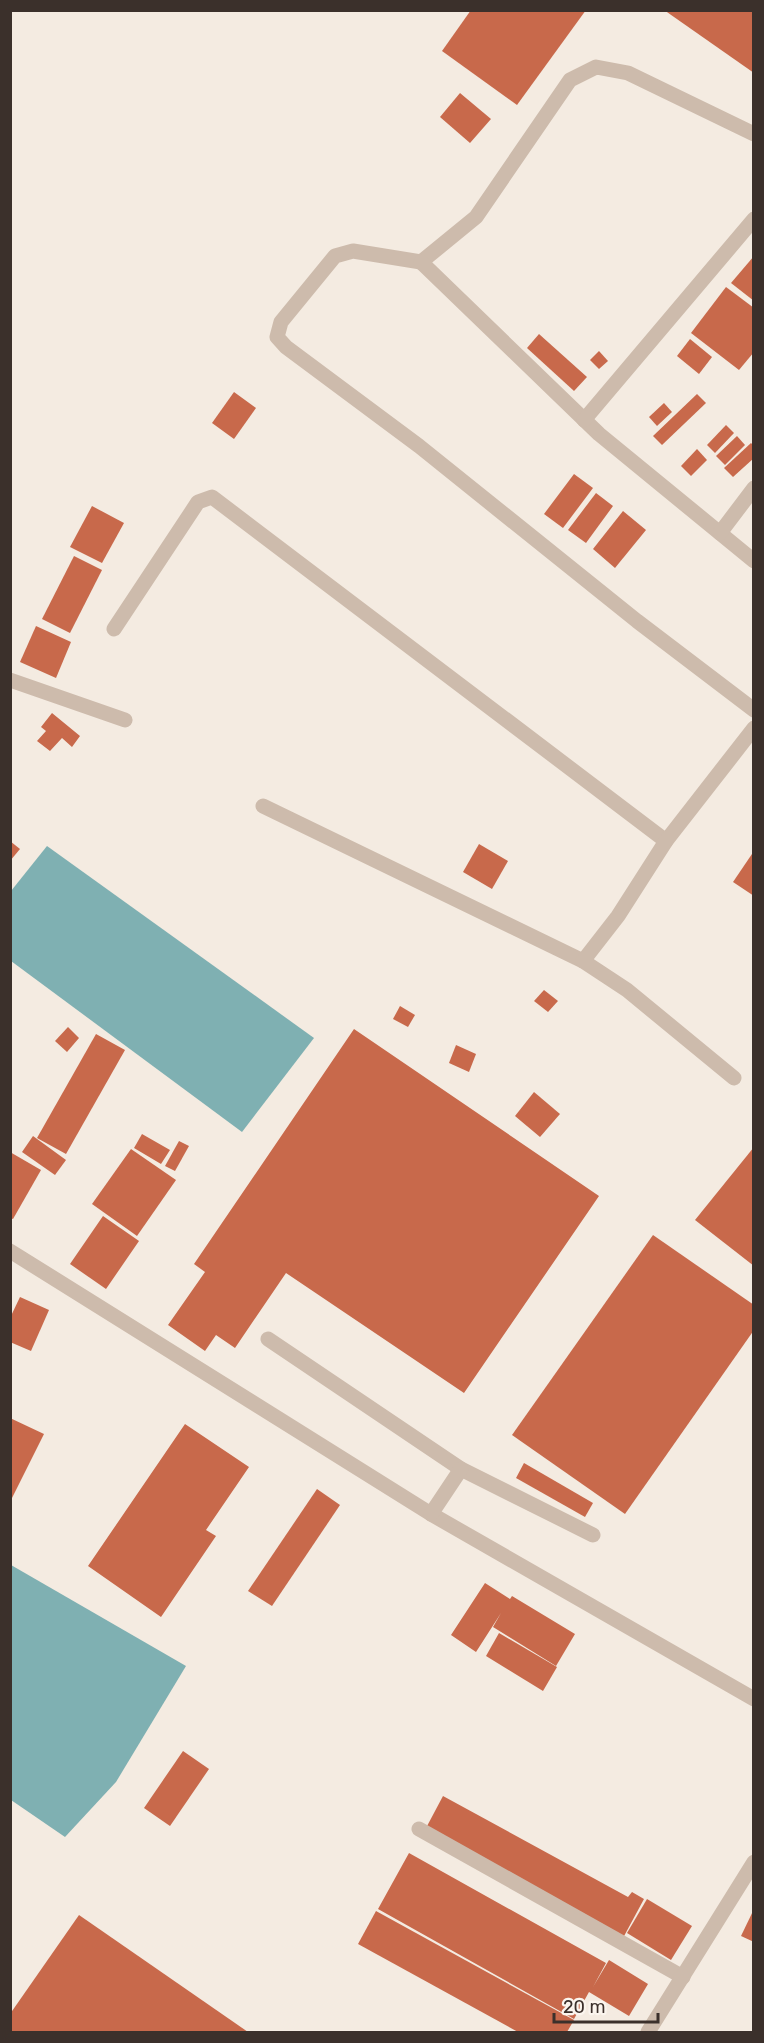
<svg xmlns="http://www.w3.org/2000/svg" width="764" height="2043" font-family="Rubik,sans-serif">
	<rect width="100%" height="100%" fill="#f4ebe1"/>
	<!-- water -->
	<g fill="#7fb0b2">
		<polygon points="47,846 314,1038 242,1132 11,961 11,891"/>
		<polygon points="11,1565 186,1666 116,1782 65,1837 11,1800"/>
	</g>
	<!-- building -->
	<g fill="#c8694b">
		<polygon points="471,10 586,10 517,105 442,51"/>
		<polygon points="664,10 754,10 754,73"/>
		<polygon points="460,93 491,119 470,143 440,117"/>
		<polygon points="754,256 754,301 731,283"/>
		<polygon points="726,287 754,308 754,352 739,370 691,333"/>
		<polygon points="539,334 587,377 574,391 527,348"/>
		<polygon points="690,339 712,357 699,374 677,356"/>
		<polygon points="599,351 608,361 599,369 590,360"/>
		<polygon points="234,392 256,408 234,439 212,423"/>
		<polygon points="697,394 706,403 662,445 653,436"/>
		<polygon points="664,403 672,412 657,426 649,417"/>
		<polygon points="726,425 734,433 715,453 707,445"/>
		<polygon points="737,436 745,445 725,465 716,456"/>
		<polygon points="751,443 754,446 754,458 733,477 724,468"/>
		<polygon points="697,449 707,460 691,476 681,466"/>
		<polygon points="574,474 593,488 563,528 544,514"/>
		<polygon points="596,493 613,506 586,543 568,530"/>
		<polygon points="92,506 124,523 102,563 70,547"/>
		<polygon points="623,511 646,530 615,568 593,549"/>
		<polygon points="74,556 102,570 70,633 42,619"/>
		<polygon points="36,626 71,642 56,678 20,662"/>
		<polygon points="52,713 80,736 72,747 62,738 50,751 37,741 46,731 41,727"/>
		<polygon points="10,841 20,849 10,861"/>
		<polygon points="479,844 508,861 492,889 463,872"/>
		<polygon points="754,851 754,896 733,882"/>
		<polygon points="544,990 558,1001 548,1012 534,1001"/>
		<polygon points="400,1006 415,1015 408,1027 393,1019"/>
		<polygon points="68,1027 79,1038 67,1052 55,1041"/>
		<polygon points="354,1029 599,1196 464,1393 286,1273 235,1348 216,1335 205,1351 168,1325 205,1272 194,1264"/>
		<polygon points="96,1034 125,1050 66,1154 37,1138"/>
		<polygon points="456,1045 476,1054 469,1072 449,1063"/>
		<polygon points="534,1092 560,1114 540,1137 515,1116"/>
		<polygon points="142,1134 170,1150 161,1164 134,1148"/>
		<polygon points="33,1136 66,1160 55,1175 22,1152"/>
		<polygon points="179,1141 189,1146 175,1171 165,1166"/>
		<polygon points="754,1147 754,1266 695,1220"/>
		<polygon points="131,1149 176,1180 137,1236 92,1204"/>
		<polygon points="10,1152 41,1170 13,1219 10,1218"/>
		<polygon points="103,1216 139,1241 106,1289 70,1264"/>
		<polygon points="653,1235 754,1305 754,1330 625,1514 512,1435"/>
		<polygon points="20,1297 49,1310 31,1351 10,1342 10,1318"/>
		<polygon points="10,1418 44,1434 10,1502"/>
		<polygon points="185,1424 249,1467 206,1530 216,1536 161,1617 88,1566"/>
		<polygon points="524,1463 593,1503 585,1517 516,1478"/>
		<polygon points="317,1489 340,1505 272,1606 248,1591"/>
		<polygon points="485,1583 510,1599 512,1596 575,1634 556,1666 493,1627 501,1613 476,1652 451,1635"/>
		<polygon points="499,1633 557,1667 543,1691 486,1656"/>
		<polygon points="183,1751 209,1769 170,1826 144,1808"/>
		<polygon points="443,1796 628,1897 632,1892 644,1899 623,1938 426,1828"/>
		<polygon points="409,1853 606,1963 593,1987 609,1960 648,1984 629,2016 589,1992 574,2019 378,1909"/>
		<polygon points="647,1899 692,1926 671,1960 627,1933"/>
		<polygon points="754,1909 754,1942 741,1936"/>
		<polygon points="376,1911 574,2020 567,2032 518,2032 358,1944"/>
		<polygon points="79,1915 248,2032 10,2032 10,2014"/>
	</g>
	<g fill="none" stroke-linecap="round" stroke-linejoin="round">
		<!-- minor -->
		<g stroke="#cdbbac" stroke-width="15">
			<polyline points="754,134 628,73 596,67 570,80 476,217 421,262 353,251 335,256 281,322 277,337 286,347 419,446 637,621 754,710"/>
			<polyline points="421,262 599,434 754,561"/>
			<polyline points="584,420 754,219"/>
			<polyline points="720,533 754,488"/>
			<polyline points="114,629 198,502 212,497 666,841"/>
			<polyline points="10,680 125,720"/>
			<polyline points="263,806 583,961"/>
			<polyline points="734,1078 627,990 583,961 618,916 666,841 754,728"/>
			<polyline points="10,1251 431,1514 754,1699"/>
			<polyline points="268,1339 461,1469 593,1535"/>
			<polyline points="431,1514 461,1469"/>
			<polyline points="419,1829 683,1977"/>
			<polyline points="648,2032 754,1862"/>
		</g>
	</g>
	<!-- border -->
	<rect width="764" height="2043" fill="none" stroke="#3b302b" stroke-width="24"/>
	<!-- scale -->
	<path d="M554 2013v9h104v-9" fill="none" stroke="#3b302b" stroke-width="3"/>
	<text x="563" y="2013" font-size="18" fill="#3b302b" stroke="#fbf5ee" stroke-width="4.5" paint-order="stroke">20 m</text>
</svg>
